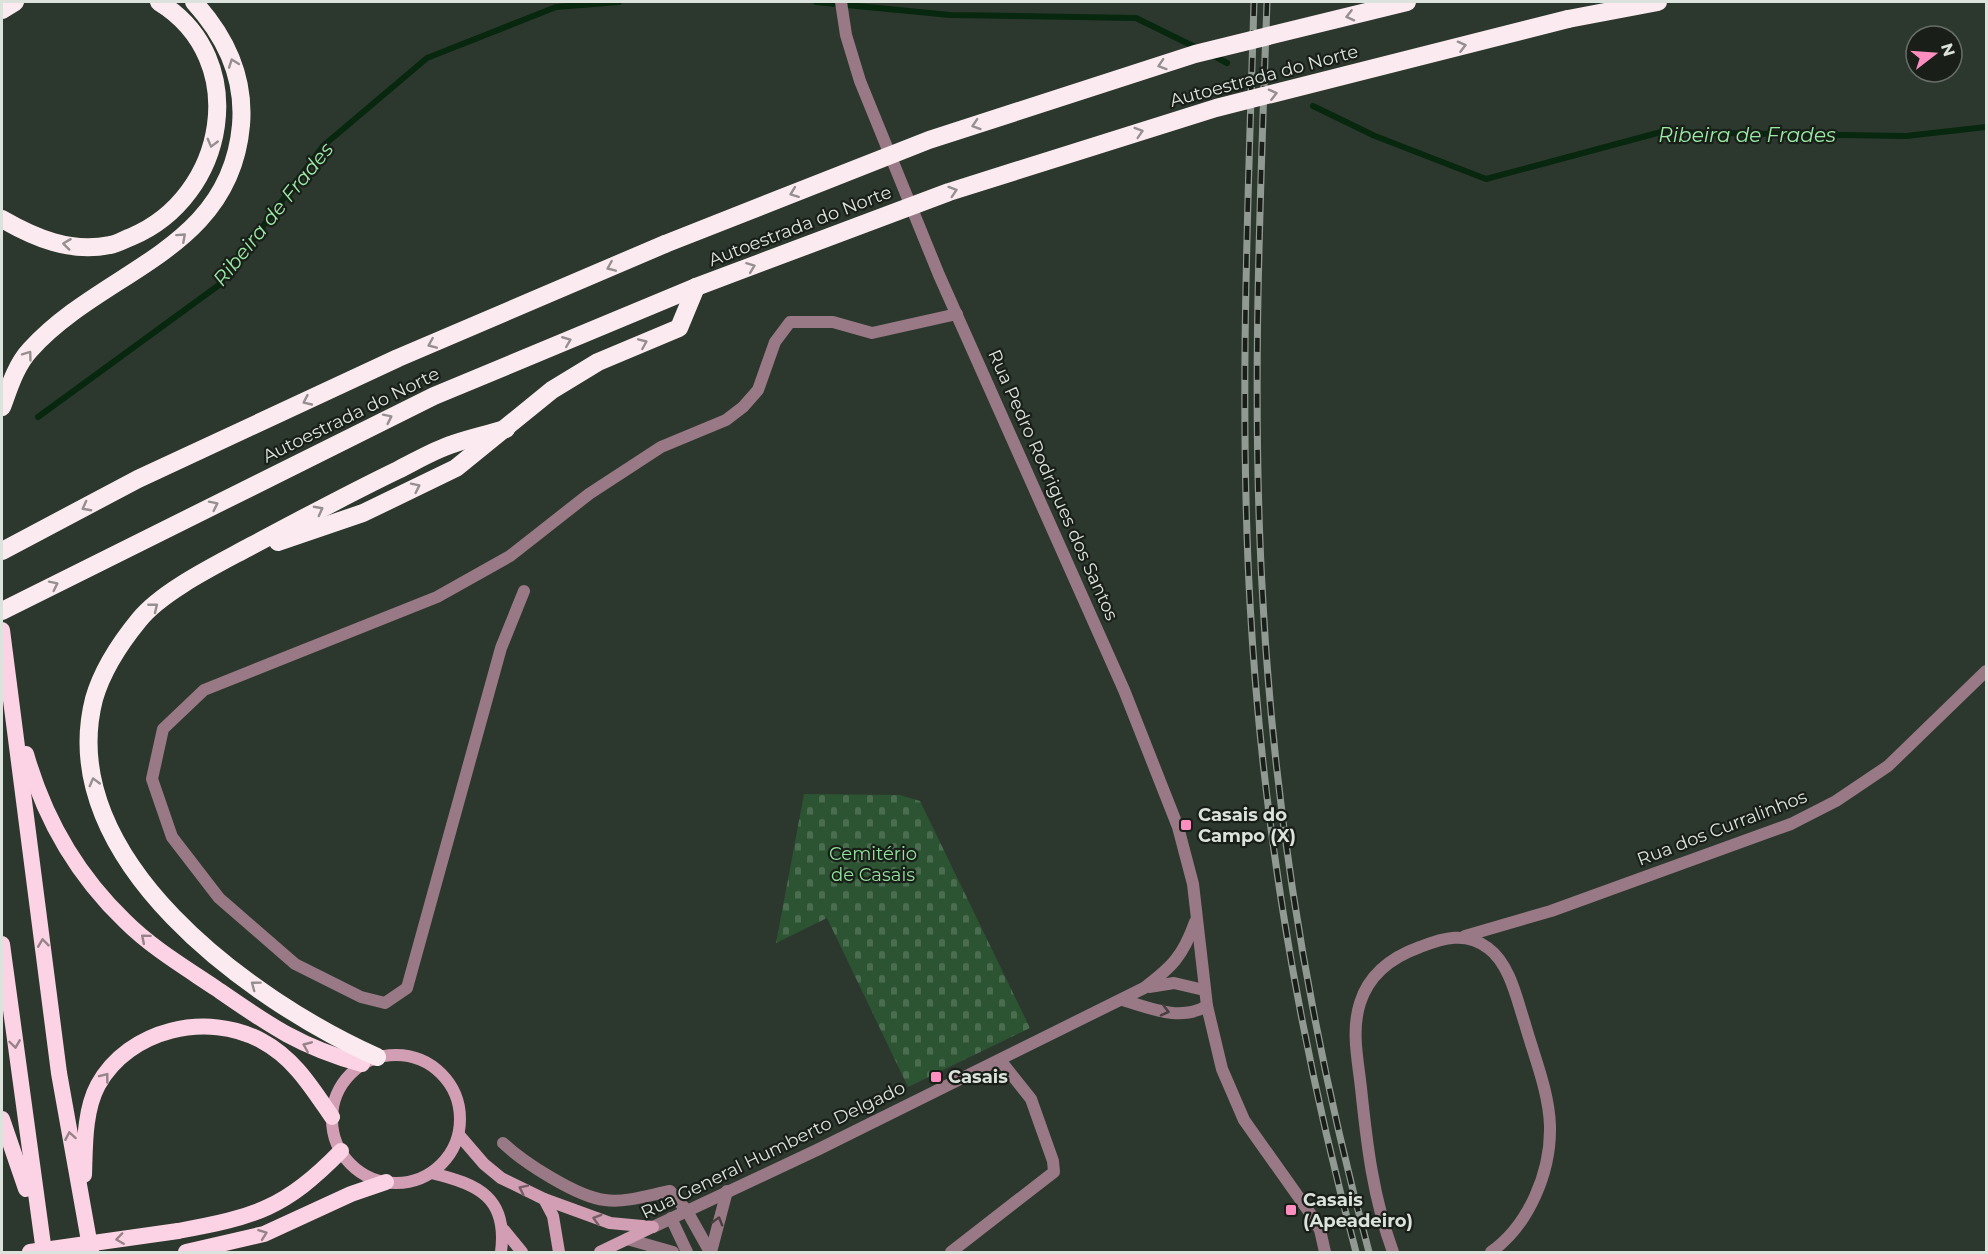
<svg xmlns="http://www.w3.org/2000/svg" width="1988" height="1254" font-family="Montserrat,sans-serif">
	<defs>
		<pattern id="cemetery-stones" width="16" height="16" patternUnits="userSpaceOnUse" patternTransform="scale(1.5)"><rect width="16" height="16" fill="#2c5332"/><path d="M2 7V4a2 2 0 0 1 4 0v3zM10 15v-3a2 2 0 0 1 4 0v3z" fill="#4a6c4f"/></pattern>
	</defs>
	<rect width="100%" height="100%" fill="#2c382e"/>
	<!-- cemetery -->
	<polygon fill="url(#cemetery-stones)" points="804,794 900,795 920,801 1030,1028 908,1087 827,918 776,943"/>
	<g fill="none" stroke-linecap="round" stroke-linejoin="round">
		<!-- stream -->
		<g stroke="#08270f" stroke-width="6">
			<polyline points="816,2 950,15 1136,18 1197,48"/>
			<polyline points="1212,55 1227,63"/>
			<polyline points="1313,106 1375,136 1486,179 1661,132 1906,136 1986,127"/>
			<polyline points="38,417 219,285 323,146 427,58 556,7 619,2"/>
		</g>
		<!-- service -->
		<path stroke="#997985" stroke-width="12" d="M503,1143C523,1162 577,1197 605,1200C625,1203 650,1195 670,1191L687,1211"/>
		<!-- minor -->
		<g stroke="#997985" stroke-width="12">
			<polyline points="524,591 501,648 407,988 385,1003 361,997 295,964 219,898 172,837 152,779 163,729 204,690 437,597 510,556 589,494 661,447 726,420 743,407 758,390 775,342 790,322 833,322 872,333 957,314"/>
			<polyline points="1465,936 1551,911 1791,824 1836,801 1888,766 1986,671"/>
			<polyline points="1207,1006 1222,1069 1244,1120 1312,1216 1320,1230 1325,1252"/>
			<polyline points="951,1252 1054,1172 1053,1161 1031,1099 1000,1060"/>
		</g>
		<!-- tertiary -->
		<g stroke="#997985" stroke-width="12">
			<path d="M841,2L846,35L860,81L939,275L1124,690L1178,827L1193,884L1207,1006C1179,1022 1151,1008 1122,1000"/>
			<polyline points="1149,987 1174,983 1204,990"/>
			<polyline points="687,1211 710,1252"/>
			<polyline points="671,1218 687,1252"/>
			<path d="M653,1227L819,1149L1144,988C1172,967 1183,956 1195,922"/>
			<polyline points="627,1239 673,1252"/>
			<polyline points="711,1252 727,1191"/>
			<path d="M1393,1252C1373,1197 1367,1146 1361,1088C1358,1060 1351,1031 1360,1003C1369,974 1392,957 1420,947C1443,938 1466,931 1488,948C1510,964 1517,1000 1525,1024C1534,1056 1549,1092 1550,1126C1551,1172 1529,1225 1491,1252"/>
		</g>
		<!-- secondary -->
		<g stroke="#d19eb3" stroke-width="12">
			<circle cx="396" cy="1119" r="64"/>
			<polyline points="459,1135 484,1164 501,1178 544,1199 553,1216 559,1252"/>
			<path d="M431,1173C479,1184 508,1198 501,1252"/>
			<polyline points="544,1199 610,1223 653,1227"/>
			<polyline points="504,1230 522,1252"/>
			<polyline points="600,1252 652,1227"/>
		</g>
		<!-- trunk -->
		<g stroke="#fcd3e4" stroke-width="16">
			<polyline points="2,630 59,1073 91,1252"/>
			<path d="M26,754C44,817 77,875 125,921C152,948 186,968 217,989C269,1025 300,1047 362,1064"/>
			<polyline points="2,944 44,1252"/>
			<polyline points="2,1119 26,1189"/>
			<path d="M84,1175C85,1147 84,1111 98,1085C129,1029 207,1011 262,1041C294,1058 312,1088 332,1117"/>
			<path d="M178,1231C256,1217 285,1208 341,1151"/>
			<polyline points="186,1252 264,1234 351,1194 386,1182"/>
		</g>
		<!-- motorway -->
		<g stroke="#fbebf1" stroke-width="18">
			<polyline points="2,10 15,2"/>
			<polyline points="1568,19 1658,2"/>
			<path d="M2,219C35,238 70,253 110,245C117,244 125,239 131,237C227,197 252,59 159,2"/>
			<path d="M2,407C9,388 16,365 30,350C103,269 230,252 241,125C245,77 225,36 194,2"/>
			<polyline points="278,542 363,513 456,468 552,390 598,362 679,328 696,287"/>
			<polyline points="2,551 138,479 398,358 665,244"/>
			<polyline points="2,611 434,396 696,287"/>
			<path d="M377,1057C252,1001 53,859 94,699C102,671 121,642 139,620C162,591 218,564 251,546C300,520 348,494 398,470C416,461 434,450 453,444C470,438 488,434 506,429"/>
		</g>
		<!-- rail casing -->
		<g stroke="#919a92" stroke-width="7">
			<g id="rail">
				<path d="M1254,2C1248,202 1239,403 1250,603C1262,822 1299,1041 1356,1252"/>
				<path d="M1267,2C1260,202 1251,403 1263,603C1275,822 1312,1041 1369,1252"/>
			</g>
		</g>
		<!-- rail -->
		<use href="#rail" stroke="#191e19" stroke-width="4.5" stroke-dasharray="14" stroke-linecap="butt"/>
		<!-- trunk-bridge -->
		<polyline stroke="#fcd3e4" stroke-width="16" points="30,1252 178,1231"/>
		<!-- motorway-bridge -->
		<g stroke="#fbebf1" stroke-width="18">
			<polyline points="665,244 929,140 1195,54 1407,2"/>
			<polyline points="696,287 949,192 1216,108 1568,19"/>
		</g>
	</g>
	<!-- one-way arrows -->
	<defs><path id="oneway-chevron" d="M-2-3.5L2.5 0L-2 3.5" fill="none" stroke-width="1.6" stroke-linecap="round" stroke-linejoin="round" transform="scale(1.5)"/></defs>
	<g stroke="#958f90">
		<use href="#oneway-chevron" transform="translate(1350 16) rotate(166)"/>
		<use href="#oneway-chevron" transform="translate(1462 46) rotate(-14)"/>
		<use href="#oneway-chevron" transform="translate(233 63) rotate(-110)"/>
		<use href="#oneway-chevron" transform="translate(1162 65) rotate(162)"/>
		<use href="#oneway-chevron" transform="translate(1273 94) rotate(-14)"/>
		<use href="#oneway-chevron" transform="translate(976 125) rotate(162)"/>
		<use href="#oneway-chevron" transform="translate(1139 132) rotate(-17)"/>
		<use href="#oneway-chevron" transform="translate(212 143) rotate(105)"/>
		<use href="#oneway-chevron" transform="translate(953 191) rotate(-18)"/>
		<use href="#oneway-chevron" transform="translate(794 193) rotate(159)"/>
		<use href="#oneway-chevron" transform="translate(182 237) rotate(-42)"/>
		<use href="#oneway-chevron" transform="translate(67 244) rotate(-173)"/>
		<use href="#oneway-chevron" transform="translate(611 267) rotate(157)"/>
		<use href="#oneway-chevron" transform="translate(751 267) rotate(-21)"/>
		<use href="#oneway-chevron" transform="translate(567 341) rotate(-22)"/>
		<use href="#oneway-chevron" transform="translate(643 343) rotate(-23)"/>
		<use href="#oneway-chevron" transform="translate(432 344) rotate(157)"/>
		<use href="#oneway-chevron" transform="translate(28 355) rotate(-54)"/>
		<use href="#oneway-chevron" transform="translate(307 401) rotate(155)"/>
		<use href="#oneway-chevron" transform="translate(388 418) rotate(-26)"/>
		<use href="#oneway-chevron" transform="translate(416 487) rotate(-26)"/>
		<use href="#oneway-chevron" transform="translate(214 505) rotate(-26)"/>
		<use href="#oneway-chevron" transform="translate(86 507) rotate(152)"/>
		<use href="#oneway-chevron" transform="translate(319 510) rotate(-28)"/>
		<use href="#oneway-chevron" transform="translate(54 585) rotate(-26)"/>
		<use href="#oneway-chevron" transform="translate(154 607) rotate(-39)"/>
		<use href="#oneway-chevron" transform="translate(94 782) rotate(-105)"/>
		<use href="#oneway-chevron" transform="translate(255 985) rotate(-143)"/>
	</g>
	<g stroke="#968289">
		<use href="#oneway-chevron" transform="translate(145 938) rotate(-140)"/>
		<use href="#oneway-chevron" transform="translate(43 943) rotate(-97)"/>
		<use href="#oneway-chevron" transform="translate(15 1044) rotate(82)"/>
		<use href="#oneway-chevron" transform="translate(307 1046) rotate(-157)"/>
		<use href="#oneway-chevron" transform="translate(105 1077) rotate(-52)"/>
		<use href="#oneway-chevron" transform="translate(70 1136) rotate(-100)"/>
		<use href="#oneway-chevron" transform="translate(263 1234) rotate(-20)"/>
		<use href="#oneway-chevron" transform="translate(120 1239) rotate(172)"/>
	</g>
	<g stroke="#463e3f">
		<use href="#oneway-chevron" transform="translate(1165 1011) rotate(14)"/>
		<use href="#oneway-chevron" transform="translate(718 1221) rotate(-74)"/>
	</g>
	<g stroke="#755e66">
		<use href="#oneway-chevron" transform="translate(523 1189) rotate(-154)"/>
		<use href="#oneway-chevron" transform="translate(597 1219) rotate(-164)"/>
	</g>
	<!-- markers -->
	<g fill="#fd8ebf" stroke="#191e19" stroke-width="2">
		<rect x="1180" y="819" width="12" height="12" rx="3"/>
		<rect x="930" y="1071" width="12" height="12" rx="3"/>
		<rect x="1285" y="1204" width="12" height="12" rx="3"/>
	</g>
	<g text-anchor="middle" stroke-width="4.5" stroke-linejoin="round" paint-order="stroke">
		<!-- street labels -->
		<g font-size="18" fill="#dbe3dc" stroke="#191e19">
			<text transform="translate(1264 76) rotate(-15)" y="6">Autoestrada do Norte</text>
			<text transform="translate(800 226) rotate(-21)" y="6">Autoestrada do Norte</text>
			<text transform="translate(351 415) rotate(-26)" y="6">Autoestrada do Norte</text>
			<text transform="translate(1053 485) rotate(66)" y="6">Rua Pedro Rodrigues dos Santos</text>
			<text transform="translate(1722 828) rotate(-21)" y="6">Rua dos Curralinhos</text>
			<text transform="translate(773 1150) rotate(-26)" y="6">Rua General Humberto Delgado</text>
		</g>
		<!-- poi labels -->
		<g font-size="18" font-weight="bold" fill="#dbe3dc" stroke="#191e19" text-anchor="start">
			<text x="1198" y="821">Casais do<tspan x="1198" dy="21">Campo (X)</tspan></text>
			<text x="948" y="1083">Casais</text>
			<text x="1303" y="1206">Casais<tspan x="1303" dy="21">(Apeadeiro)</tspan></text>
		</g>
		<!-- park labels -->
		<g font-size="18" fill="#91e29c" stroke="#191e19">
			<text x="873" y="860">Cemitério<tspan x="873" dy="21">de Casais</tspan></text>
		</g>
		<!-- water labels -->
		<g font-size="20" font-style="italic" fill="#99eba4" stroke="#191e19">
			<text x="1747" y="142">Ribeira de Frades</text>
			<text transform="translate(273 214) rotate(-51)" y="7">Ribeira de Frades</text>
		</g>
	</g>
	<!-- border -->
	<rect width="1988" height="1254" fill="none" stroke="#dbe3dc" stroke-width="6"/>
	<!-- north arrow -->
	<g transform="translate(1934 54) rotate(73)"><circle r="28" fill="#191e19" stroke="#676d67" stroke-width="1.5"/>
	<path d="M0-4.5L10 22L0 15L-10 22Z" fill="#fd8ebf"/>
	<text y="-9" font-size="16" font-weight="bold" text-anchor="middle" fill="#dbe3dc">N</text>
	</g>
</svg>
